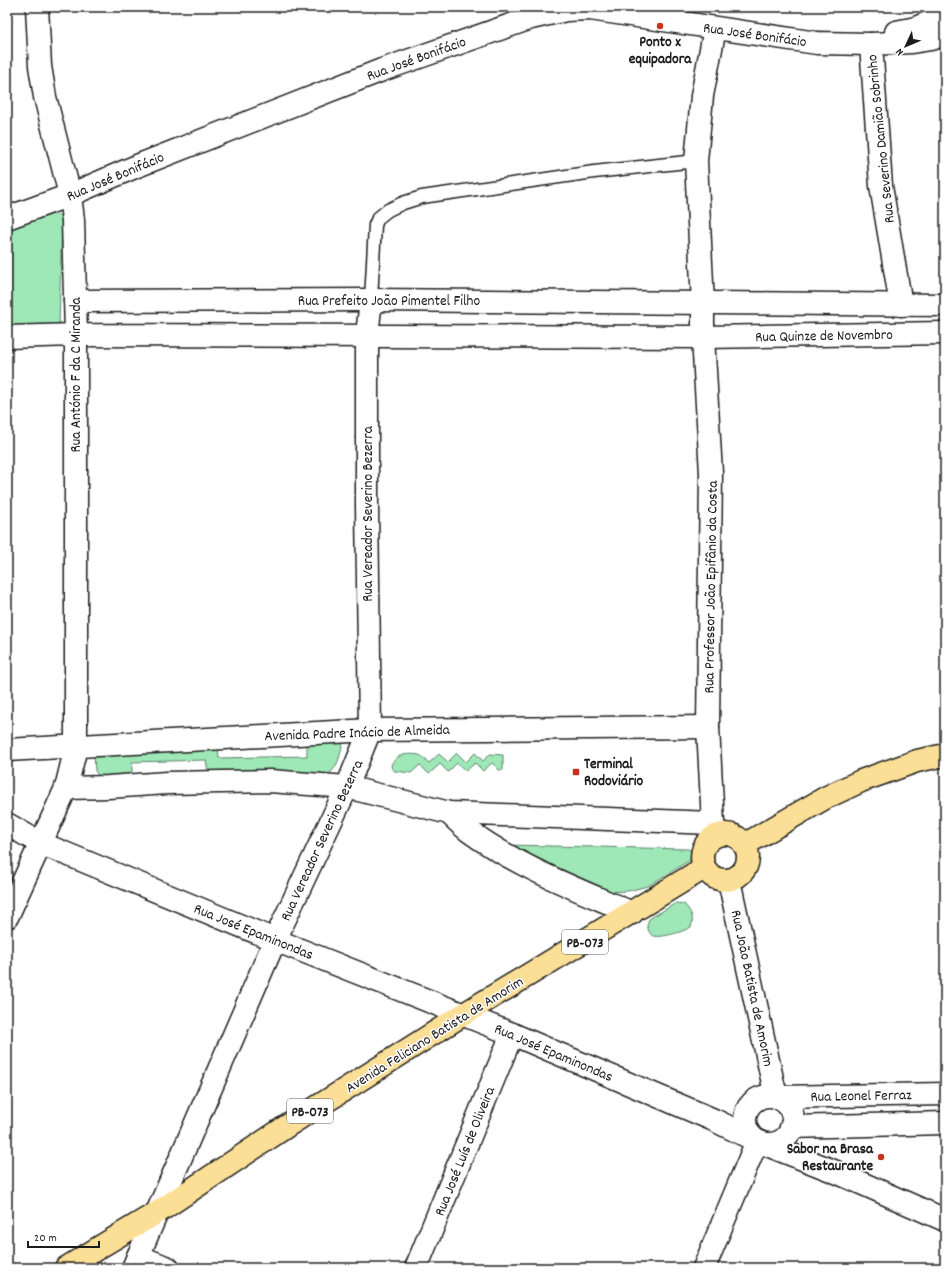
<svg xmlns="http://www.w3.org/2000/svg" width="952" height="1275" font-family="Dekko,sans-serif">
	<rect width="100%" height="100%" fill="#fff"/>
	<filter id="ink" filterUnits="userSpaceOnUse"><feTurbulence type="fractalNoise" baseFrequency=".025" numOctaves="2"/><feDisplacementMap in="SourceGraphic" scale="8" xChannelSelector="R" yChannelSelector="G"/><feConvolveMatrix kernelMatrix="1 2 1 2 8 2 1 2 1" color-interpolation-filters="sRGB"/></filter>
	<g filter="url(#ink)">
		<!-- green -->
		<g fill="#9ee7b6" stroke="#5d8269">
			<polygon points="54,214 59,215 62,220 59,325 7,332 7,230 49,215"/>
			<path d="M343,742C340,754 339,766 329,774L211,773L208,772L206,760L132,762V773L131,776H99L95,771L94,752L218,747L219,758L307,756V743Z"/>
			<path d="M457,753L466,762L475,753L483,761L490,754L503,755V770H499L492,763L483,771L475,763L466,771L457,763L448,772L440,764L429,774L420,765L411,773L395,771L392,769L391,765C396,754 408,753 419,755C423,756 426,761 429,763L439,754L448,762Z"/>
			<polygon points="506,845 688,849 695,853 695,857 648,886 628,891 605,892"/>
			<path d="M676,903L684,904C690,910 695,918 691,927C683,932 662,938 653,936C649,934 648,929 647,925L649,919Z"/>
		</g>
		<g fill="none" stroke-linecap="round" stroke-linejoin="round">
			<!-- lane casing -->
			<g stroke="#1c1c1c" stroke-width="15">
				<polyline id="lane" points="371,300 375,225 378,218 388,210 403,203 422,197 594,172 696,161"/>
			</g>
			<!-- street casing -->
			<g stroke="#1c1c1c" stroke-width="25">
				<g id="street">
					<polyline points="715,28 702,96 696,161 703,304 703,337 711,473 708,727 713,823 717,835"/>
					<polyline points="896,32 916,28 945,15"/>
					<polyline points="871,44 881,186 901,305"/>
					<polyline points="7,218 70,195 137,166 382,70 531,18 566,10 590,9 817,43 871,44 912,42 931,39 945,34"/>
					<polyline points="7,337 76,335 76,747 66,788 7,917"/>
					<polyline points="7,750 370,730 708,727"/>
					<polyline points="66,788 108,787 167,783 270,781 347,787 449,813 713,823"/>
					<path d="M449,813C455,819 462,826 469,831C518,867 577,889 632,913"/>
					<polyline points="7,824 40,843 275,940 512,1034 714,1120 757,1141 836,1172 945,1220"/>
					<circle cx="769" cy="1120" r="24"/>
					<polyline points="138,1256 168,1268"/>
					<polyline points="133,1268 275,940 347,787 370,730 367,506 367,335 371,300"/>
					<polyline points="416,1268 512,1034"/>
					<polyline points="704,1268 757,1141"/>
				</g>
			</g>
			<!-- secondary casing -->
			<g stroke="#1c1c1c" stroke-width="25">
				<g id="secondary">
					<polyline points="37,7 40,66 45,97 70,195 73,220 76,335 703,337 945,333"/>
					<polyline points="75,301 371,300 945,305"/>
					<polyline points="729,880 776,1097 945,1094"/>
					<polyline points="791,1127 945,1123"/>
				</g>
			</g>
			<!-- primary casing -->
			<g stroke="#1c1c1c" stroke-width="25">
				<g id="primary">
					<circle cx="725" cy="857" r="23"/>
					<polyline points="744,845 825,798 861,781 917,761 945,755"/>
					<polyline points="66,1268 103,1245 158,1212 287,1126 464,1014 704,868"/>
				</g>
			</g>
			<!-- lane -->
			<use href="#lane" stroke="#fff" stroke-width="12"/>
			<!-- street -->
			<use href="#street" stroke="#fff" stroke-width="22"/>
			<!-- secondary -->
			<use href="#secondary" stroke="#fff" stroke-width="22"/>
			<!-- primary -->
			<use href="#primary" stroke="#fbdf96" stroke-width="22"/>
		</g>
	</g>
	<!-- markers -->
	<g fill="#c8321e" stroke="#fff" stroke-width="1.5">
		<circle cx="660" cy="26" r="4"/>
		<rect x="572" y="768" width="8" height="8" rx="2"/>
		<circle cx="881" cy="1157" r="4"/>
	</g>
	<g text-anchor="middle" stroke-width="3" stroke-linejoin="round" paint-order="stroke">
		<!-- shield labels -->
		<g fill="#fff" stroke="#606060" stroke-width="1">
			<rect x="562" y="930" width="46" height="24" rx="3"/>
			<rect x="287" y="1099" width="46" height="24" rx="3"/>
		</g>
		<g font-size="14" font-weight="bold" fill="#1c1c1c">
			<text x="585" y="947">PB-073</text>
			<text x="310" y="1116">PB-073</text>
		</g>
		<!-- street labels -->
		<g font-size="15" fill="#1c1c1c" stroke="#fff">
			<text transform="translate(755 34) rotate(8)" y="5">Rua José Bonifácio</text>
			<text transform="translate(416 58) rotate(-20)" y="5">Rua José Bonifácio</text>
			<text transform="translate(880 139) rotate(-96)" y="5">Rua Severino Damião Sobrinho</text>
			<text transform="translate(115 176) rotate(-23)" y="5">Rua José Bonifácio</text>
			<text x="389" y="305">Rua Prefeito João Pimentel Filho</text>
			<text transform="translate(824 335) rotate(-1)" y="5">Rua Quinze de Novembro</text>
			<text transform="translate(75 375) rotate(-90)" y="5">Rua António F da C Miranda</text>
			<text transform="translate(367 514) rotate(-90)" y="5">Rua Vereador Severino Bezerra</text>
			<text transform="translate(710 587) rotate(-89)" y="5">Rua Professor João Epifânio da Costa</text>
			<text transform="translate(357 732) rotate(-2)" y="5">Avenida Padre Inácio de Almeida</text>
			<text transform="translate(321 840) rotate(-65)" y="5">Rua Vereador Severino Bezerra</text>
			<text transform="translate(254 931) rotate(22)" y="5">Rua José Epaminondas</text>
			<text transform="translate(753 988) rotate(78)" y="5">Rua João Batista de Amorim</text>
			<text transform="translate(434 1034) rotate(-32)" y="5">Avenida Feliciano Batista de Amorim</text>
			<text transform="translate(554 1052) rotate(23)" y="5">Rua José Epaminondas</text>
			<text transform="translate(861 1095) rotate(-1)" y="5">Rua Leonel Ferraz</text>
			<text transform="translate(464 1151) rotate(-68)" y="5">Rua José Luís de Oliveira</text>
		</g>
		<!-- poi labels -->
		<g font-size="15" font-weight="bold" fill="#1c1c1c" stroke="#fff">
			<text x="660" y="46">Ponto x<tspan x="660" dy="17">equipadora</tspan></text>
			<text x="584" y="768" text-anchor="start">Terminal<tspan x="584" dy="17">Rodoviário</tspan></text>
			<text x="873" y="1153" text-anchor="end">Sabor na Brasa<tspan x="873" dy="17">Restaurante</tspan></text>
		</g>
	</g>
	<!-- margin -->
	<rect width="952" height="1275" fill="none" stroke="#fff" stroke-width="24"/>
	<rect x="12" y="12" width="928" height="1251" fill="none" stroke="#1c1c1c" stroke-width="1.5" filter="url(#ink)"/>
	<!-- north arrow -->
	<g transform="translate(906 46) rotate(226)" stroke="#ffffff" stroke-width="3" paint-order="stroke">
	<path d="M0-3L7 15L0 10L-7 15Z" fill="#1c1c1c"/>
	<text y="-6" font-size="11" font-weight="bold" text-anchor="middle" fill="#1c1c1c">N</text>
	</g>
	<!-- scale -->
	<path d="M28 1241v6h71v-6" fill="none" stroke="#1c1c1c" stroke-width="2"/>
	<text x="34" y="1241" font-size="12" fill="#1c1c1c" stroke="#ffffff" stroke-width="3" paint-order="stroke">20 m</text>
</svg>
